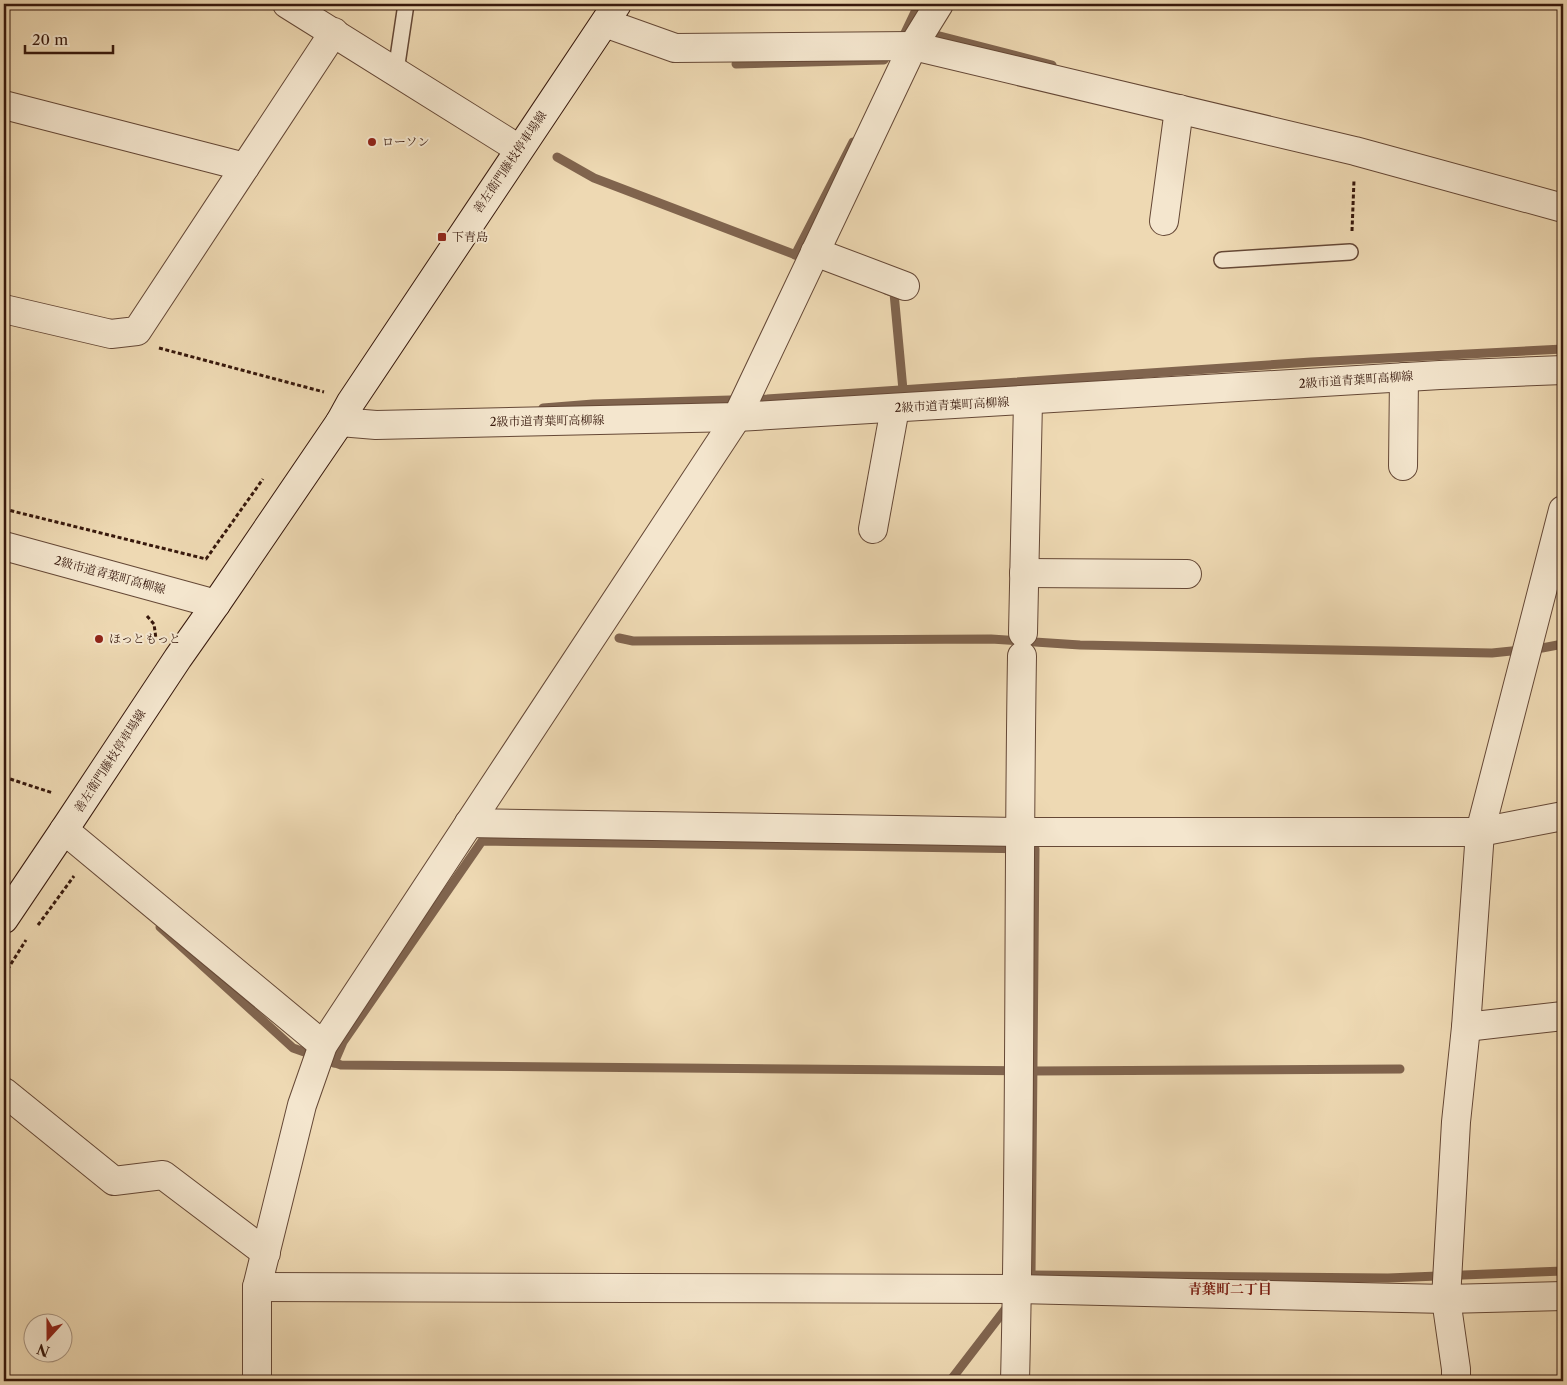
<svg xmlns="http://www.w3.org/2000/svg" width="1567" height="1385" font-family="'Libre Caslon Text','Noto Serif JP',serif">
	<rect width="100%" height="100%" fill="#eed9b3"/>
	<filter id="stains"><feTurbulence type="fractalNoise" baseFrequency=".004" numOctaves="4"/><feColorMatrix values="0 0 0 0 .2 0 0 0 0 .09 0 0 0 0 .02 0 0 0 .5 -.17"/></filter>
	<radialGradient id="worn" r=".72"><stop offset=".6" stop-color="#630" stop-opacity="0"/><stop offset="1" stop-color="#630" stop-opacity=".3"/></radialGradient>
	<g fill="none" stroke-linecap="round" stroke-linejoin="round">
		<!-- stream -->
		<g stroke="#80644e" stroke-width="9">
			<polyline points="905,33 915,12 923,4"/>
			<polyline points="936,35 1052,65"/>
			<polyline points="736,64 884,60"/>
			<polyline points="557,157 594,178 809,260"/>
			<polyline points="795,255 853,142"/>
			<polyline points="886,290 894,293 903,390"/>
			<polyline points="543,408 593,404 767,399 1311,362 1563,349"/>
			<polyline points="619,638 633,641 991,639 1080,645 1492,653 1542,648 1563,644"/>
			<polyline points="160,927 293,1048 341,1065 1034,1071 1400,1069"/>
			<polyline points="334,1063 343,1042 482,841 1035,849 1031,1275"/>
			<polyline points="1028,1279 1031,1275 1388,1278 1563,1271"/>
			<polyline points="950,1381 1010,1303"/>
		</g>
		<!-- service casing -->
		<g stroke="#654836" stroke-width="18">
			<g id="service">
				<polyline points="396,71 406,4"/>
				<polyline points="1222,260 1350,252"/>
			</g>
		</g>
		<!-- minor casing -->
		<g stroke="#654836" stroke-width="30">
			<g id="minor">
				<polyline points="287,4 519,149"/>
				<polyline points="605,23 675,48 913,46 1355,151 1563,208"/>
				<polyline points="4,105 245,167"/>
				<polyline points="1164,221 1179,109"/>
				<polyline points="815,252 905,286"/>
				<polyline points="4,309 111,334 137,331 334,32"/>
				<polyline points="340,422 376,425 737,417 1440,375 1563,370"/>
				<polyline points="1403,466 1404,377"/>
				<polyline points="873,529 895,408"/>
				<polyline points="1024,573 1187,574"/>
				<polyline points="1023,633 1028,401"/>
				<polyline points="469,823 1019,832 1480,832 1563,816"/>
				<polyline points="64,830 323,1045"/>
				<polyline points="1466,1027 1563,1016"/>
				<polyline points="4,1092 114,1181 163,1175 266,1253"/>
				<polyline points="257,1287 1017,1289 1446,1299 1563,1296"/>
				<polyline points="257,1381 257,1287 302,1105 323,1045 737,417 913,46 939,4"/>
				<path d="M1015,1381C1021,1140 1018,898 1022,656"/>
				<polyline points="1456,1381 1456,1369 1446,1299 1456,1122 1466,1027 1480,832 1563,510"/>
			</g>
		</g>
		<!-- tertiary casing -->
		<g stroke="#654836" stroke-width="30">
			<polyline id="tertiary" points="4,546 216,604"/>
		</g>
		<!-- secondary casing -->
		<g stroke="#37180c" stroke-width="30">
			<polyline id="secondary" points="4,919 64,830 178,658 216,604 340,422 351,402 617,4"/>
		</g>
		<!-- path -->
		<g stroke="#37180c" stroke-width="3" stroke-dasharray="4 2.5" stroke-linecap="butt">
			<polyline points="1352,231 1354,180"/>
			<polyline points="159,348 324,392"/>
			<polyline points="4,509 206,559 263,479"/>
			<polyline points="147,616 154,624 156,639"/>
			<polyline points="4,777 53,793"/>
			<polyline points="38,925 74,876"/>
			<polyline points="4,975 26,940"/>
		</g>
		<!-- service -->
		<use href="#service" stroke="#f4e6ce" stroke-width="15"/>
		<!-- minor -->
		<use href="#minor" stroke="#f4e6ce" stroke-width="28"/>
		<!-- tertiary -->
		<use href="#tertiary" stroke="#f4e6ce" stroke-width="28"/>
		<!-- secondary -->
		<use href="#secondary" stroke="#f4e6ce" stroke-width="28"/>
	</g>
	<!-- markers -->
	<g fill="#8f2418" stroke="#f4e6ce" stroke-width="2">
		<circle cx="372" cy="142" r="5"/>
		<rect x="437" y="232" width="10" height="10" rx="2.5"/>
		<circle cx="99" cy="639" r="5"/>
	</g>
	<g text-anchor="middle" stroke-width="4" stroke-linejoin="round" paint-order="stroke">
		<!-- poi labels -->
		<g font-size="12" fill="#37180c" stroke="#f4e6ce" text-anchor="start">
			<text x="382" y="146">ローソン</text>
			<text x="452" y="241">下青島</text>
			<text x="109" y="643">ほっともっと</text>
		</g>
		<!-- street labels -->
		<g font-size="12" fill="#37180c" stroke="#f4e6ce">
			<text transform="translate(510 162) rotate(-56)" y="4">善左衛門藤枝停車場線</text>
			<text transform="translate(1356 380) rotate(-4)" y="4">2級市道青葉町高柳線</text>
			<text transform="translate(952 405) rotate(-3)" y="4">2級市道青葉町高柳線</text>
			<text transform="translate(547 421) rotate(-1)" y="4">2級市道青葉町高柳線</text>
			<text transform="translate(110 575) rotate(15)" y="4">2級市道青葉町高柳線</text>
			<text transform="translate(110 761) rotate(-57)" y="4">善左衛門藤枝停車場線</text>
		</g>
		<!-- neighbourhood labels -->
		<g font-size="14" font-weight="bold" fill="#7a1f14" stroke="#f4e6ce">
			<text x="1230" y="1294">青葉町二丁目</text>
		</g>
	</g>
	<!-- margin -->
	<rect width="1567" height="1385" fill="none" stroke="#eed9b3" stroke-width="20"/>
	<rect x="5" y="5" width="1557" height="1375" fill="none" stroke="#37180c" stroke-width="2.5"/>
	<rect x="10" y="10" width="1547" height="1365" fill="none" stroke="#37180c"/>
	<!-- north arrow -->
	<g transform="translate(48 1338) rotate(201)"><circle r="24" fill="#f4e6ce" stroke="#a89480"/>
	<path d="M0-4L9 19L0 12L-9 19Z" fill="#8f2418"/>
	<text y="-8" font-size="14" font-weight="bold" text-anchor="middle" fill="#37180c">N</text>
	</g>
	<!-- scale -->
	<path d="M25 45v8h88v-8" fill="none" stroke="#37180c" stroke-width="2.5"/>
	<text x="32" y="45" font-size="15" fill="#37180c" stroke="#f4e6ce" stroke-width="4" paint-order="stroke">20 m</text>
	<rect width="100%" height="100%" filter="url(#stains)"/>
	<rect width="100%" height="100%" fill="url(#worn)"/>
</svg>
